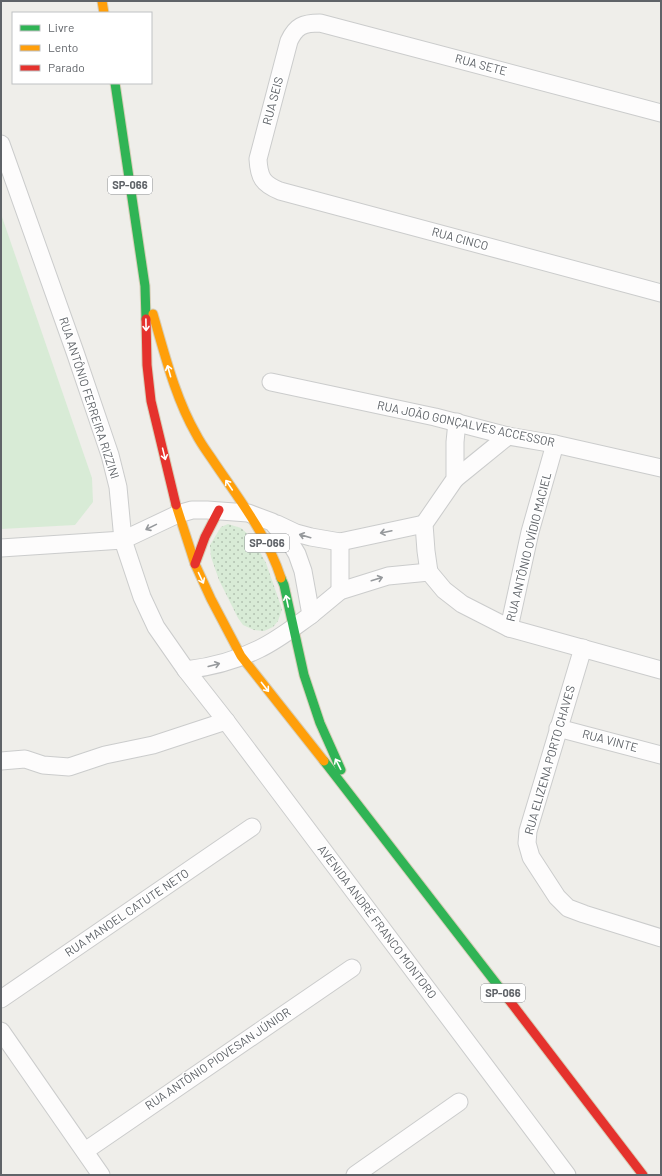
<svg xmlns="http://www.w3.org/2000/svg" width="662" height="1176" font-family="Barlow,sans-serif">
	<defs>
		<pattern id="grass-dots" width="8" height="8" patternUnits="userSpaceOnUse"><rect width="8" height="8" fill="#d8ebd6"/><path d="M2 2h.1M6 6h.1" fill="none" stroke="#b2c2b1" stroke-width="1.8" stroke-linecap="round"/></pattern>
	</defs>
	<rect width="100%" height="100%" fill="#efeeea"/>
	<!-- grass -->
	<polygon fill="url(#grass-dots)" points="228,524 241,528 252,538 266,563 282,609 278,621 273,627 264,631 254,630 243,625 238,618 219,580 211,557 210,545 221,527"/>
	<!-- pitch -->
	<polygon fill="#d8ebd6" points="1,214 92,478 93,502 75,525 1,529"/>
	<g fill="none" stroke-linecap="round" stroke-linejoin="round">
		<!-- street casing -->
		<g stroke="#cbcccc" stroke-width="19">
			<g id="street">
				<path d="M661,113L320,23C303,23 296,26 289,41L258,159C259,178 263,184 280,191L661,293"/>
				<polyline points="1,144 75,352 110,455 118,487 123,540 142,597 156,627 186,670 226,721 567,1175"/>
				<polyline points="271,382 435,417 508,436 555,444 661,468"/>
				<polyline points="455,479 508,436"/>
				<polyline points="277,524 296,533 311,537 340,542 424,524"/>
				<path d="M1,548L123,540L178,514L192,510H207L248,513L272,522L291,544L297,554L303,571L311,615C294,627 278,640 259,649C237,660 211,667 186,670"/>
				<polyline points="429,572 444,590 462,604 509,628 661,670"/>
				<polyline points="429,572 426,551 424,524 455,479 455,442 457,422"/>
				<polyline points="340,591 340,542"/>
				<polyline points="311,615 340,591 388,576 429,572"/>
				<polyline points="509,628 530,532 555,444"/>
				<polyline points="583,648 528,831 527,843 531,857 557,897 568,908 584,914 661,938"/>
				<polyline points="558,728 661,755"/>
				<polyline points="1,761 25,759 43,765 69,767 105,755 153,745 226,721"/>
				<polyline points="1,999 252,827"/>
				<polyline points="1,1031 101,1175"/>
				<polyline points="85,1151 352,968"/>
				<polyline points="355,1175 459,1102"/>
			</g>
		</g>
		<!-- fast casing -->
		<g stroke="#d7ceb8" stroke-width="11">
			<g id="fast">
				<polyline points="115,83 145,286 146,319"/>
				<polyline points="281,578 284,585 304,675 320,723 341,770"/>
				<polyline points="324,761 509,1000"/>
			</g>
		</g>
		<!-- slow casing -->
		<g stroke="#d7ceb8" stroke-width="11">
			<g id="slow">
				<polyline points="102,1 104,13"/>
				<path d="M153,314C165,355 175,397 196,434C201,444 208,453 214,462C239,499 267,535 281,578"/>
				<polyline points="176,505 195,564 211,599 241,656 324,761"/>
			</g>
		</g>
		<!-- jam casing -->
		<g stroke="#d7ceb8" stroke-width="11">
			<g id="jam">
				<polyline points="146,319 147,365 151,401 176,505"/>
				<polyline points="195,564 205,537 219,510"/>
				<polyline points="509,1000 643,1175"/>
			</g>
		</g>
		<!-- street -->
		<use href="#street" stroke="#fdfcfc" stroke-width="17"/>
		<!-- fast -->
		<use href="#fast" stroke="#30b455" stroke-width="9"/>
		<!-- slow -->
		<use href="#slow" stroke="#ff9f0a" stroke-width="9"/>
		<!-- jam -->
		<use href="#jam" stroke="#e5322d" stroke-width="9"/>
	</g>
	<!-- one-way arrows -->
	<defs><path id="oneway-shaft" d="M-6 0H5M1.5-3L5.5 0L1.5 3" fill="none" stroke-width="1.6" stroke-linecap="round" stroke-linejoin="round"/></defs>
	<g stroke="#fff">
		<use href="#oneway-shaft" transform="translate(146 325) rotate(89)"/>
		<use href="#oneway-shaft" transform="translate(169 371) rotate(-106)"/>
		<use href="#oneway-shaft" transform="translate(164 454) rotate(76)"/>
		<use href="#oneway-shaft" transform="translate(229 485) rotate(-124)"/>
		<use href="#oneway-shaft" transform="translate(201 578) rotate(65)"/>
		<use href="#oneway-shaft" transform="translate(287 601) rotate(-102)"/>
		<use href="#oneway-shaft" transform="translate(265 687) rotate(52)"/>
		<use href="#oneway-shaft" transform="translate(338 764) rotate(-117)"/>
	</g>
	<g stroke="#96999c">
		<use href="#oneway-shaft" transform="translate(151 527) rotate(154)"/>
		<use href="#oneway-shaft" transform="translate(386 532) rotate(168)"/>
		<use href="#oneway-shaft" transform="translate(305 536) rotate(-164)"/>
		<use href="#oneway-shaft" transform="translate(377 579) rotate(-17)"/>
		<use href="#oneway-shaft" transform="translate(214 665) rotate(-15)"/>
	</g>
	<g text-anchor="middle" stroke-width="3" stroke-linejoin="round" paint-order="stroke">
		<!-- shield labels -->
		<g fill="#fff" stroke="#8f9295" stroke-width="1">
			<rect x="108" y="176" width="44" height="18" rx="3"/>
			<rect x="245" y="534" width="44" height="18" rx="3"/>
			<rect x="481" y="984" width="44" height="18" rx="3"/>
		</g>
		<g font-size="11" font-weight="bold" fill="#5f6368">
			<text x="130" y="189">SP-066</text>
			<text x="267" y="547">SP-066</text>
			<text x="503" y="997">SP-066</text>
		</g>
		<!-- street labels -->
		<g font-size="12" fill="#5f6368" stroke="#fff">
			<text transform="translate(481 65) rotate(15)" y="4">RUA SETE</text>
			<text transform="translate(273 101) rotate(-75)" y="4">RUA SEIS</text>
			<text transform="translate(460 239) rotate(15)" y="4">RUA CINCO</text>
			<text transform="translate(89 398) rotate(72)" y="4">RUA ANTÔNIO FERREIRA RIZZINI</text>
			<text transform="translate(466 424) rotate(12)" y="4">RUA JOÃO GONÇALVES ACCESSOR</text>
			<text transform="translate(529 547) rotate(-76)" y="4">RUA ANTÔNIO OVÍDIO MACIEL</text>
			<text transform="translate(610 741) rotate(15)" y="4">RUA VINTE</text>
			<text transform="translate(550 760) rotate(-74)" y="4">RUA ELIZENA PORTO CHAVES</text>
			<text transform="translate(127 913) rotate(-34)" y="4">RUA MANOEL CATUTE NETO</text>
			<text transform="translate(377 922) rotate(53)" y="4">AVENIDA ANDRÉ FRANCO MONTORO</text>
			<text transform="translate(218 1059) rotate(-34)" y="4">RUA ANTÔNIO PIOVESAN JÚNIOR</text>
		</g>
	</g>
	<!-- border -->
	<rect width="662" height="1176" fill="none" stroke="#5f6368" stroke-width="4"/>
	<!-- legend -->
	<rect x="12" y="12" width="140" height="72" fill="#ffffff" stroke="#bfc1c3"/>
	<rect x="20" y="25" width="20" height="6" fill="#30b455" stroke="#bfc1c3"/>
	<text x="48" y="32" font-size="12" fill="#5f6368">Livre</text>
	<rect x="20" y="45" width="20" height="6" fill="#ff9f0a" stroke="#bfc1c3"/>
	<text x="48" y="52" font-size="12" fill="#5f6368">Lento</text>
	<rect x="20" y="65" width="20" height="6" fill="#e5322d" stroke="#bfc1c3"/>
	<text x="48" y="72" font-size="12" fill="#5f6368">Parado</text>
</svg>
